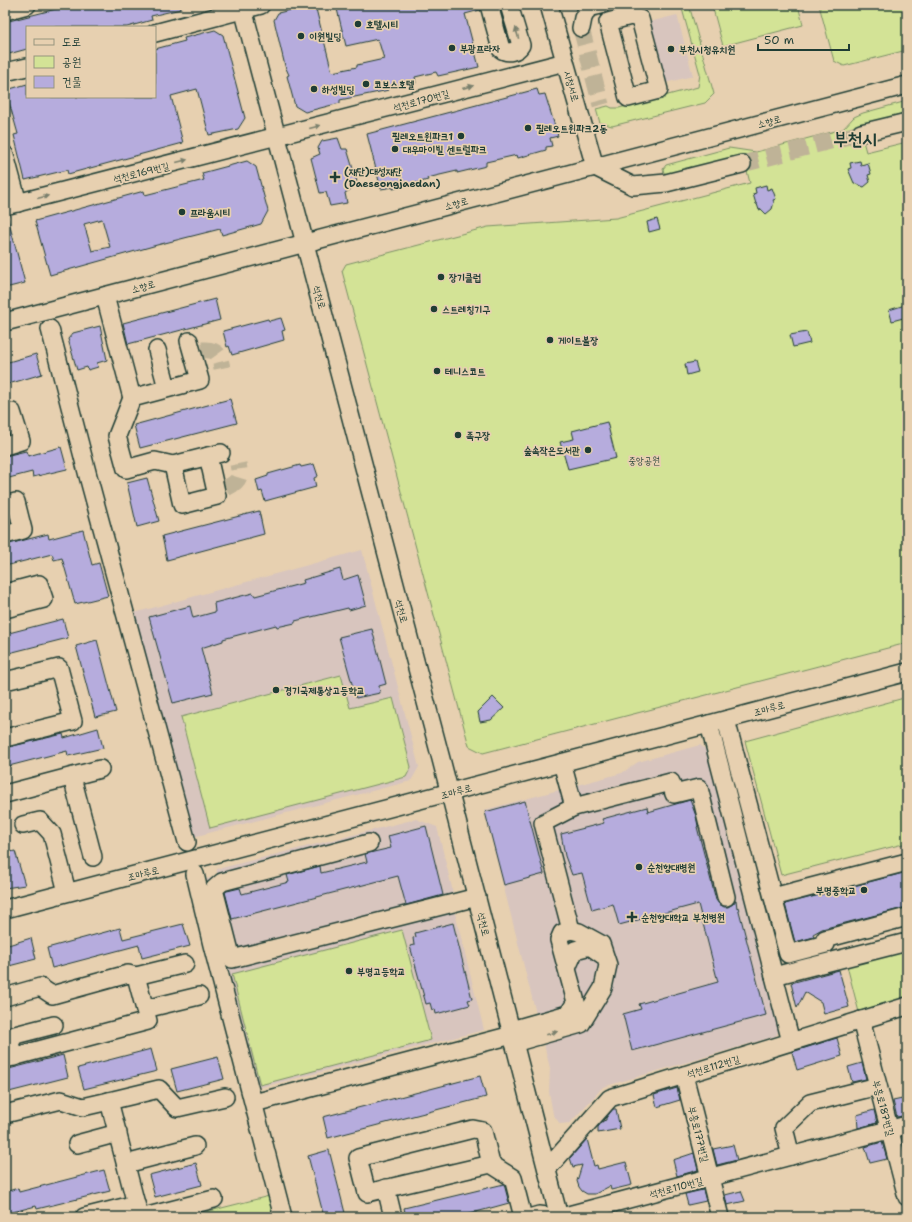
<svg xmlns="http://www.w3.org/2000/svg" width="912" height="1222" font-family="'Shantell Sans','Poor Story',sans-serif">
	<rect width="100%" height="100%" fill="#e7d0b0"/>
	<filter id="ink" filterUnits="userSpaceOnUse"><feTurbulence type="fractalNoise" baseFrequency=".025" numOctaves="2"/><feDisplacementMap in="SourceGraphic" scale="8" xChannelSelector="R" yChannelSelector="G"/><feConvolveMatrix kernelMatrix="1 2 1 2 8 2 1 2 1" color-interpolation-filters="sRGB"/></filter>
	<g filter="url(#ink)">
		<!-- built -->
		<g fill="#d8c5be">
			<polygon points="677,15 693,76 665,83 649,22"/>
			<polygon points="362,550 419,767 411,781 193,837 134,613"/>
			<polygon points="700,745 711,753 781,1025 776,1036 603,1087 570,1123 560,1124 553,1114 549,1092 550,1068 484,810 622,773 638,762"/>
			<polygon points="416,819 437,827 452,888 455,913 484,1030 259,1088 204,880 217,876 217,869"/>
		</g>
		<!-- green -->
		<g fill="#d3e396" stroke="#799065">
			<polygon points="681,5 689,5 714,94 705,103 612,126 600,123 596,109 608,106 612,108 619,108 698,87 700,74"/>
			<polygon points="712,5 798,5 803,25 723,46"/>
			<polygon points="819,5 907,5 907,50 844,66 834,61"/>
			<polygon points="907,101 907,112 859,126 866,152 907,142 907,643 483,753 469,746 342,271 346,264 488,227 616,218 750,183 743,155 669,174 664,173 663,169 666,165 729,148 756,152 843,129 854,117 863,113"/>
			<polygon points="341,675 350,708 393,698 411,767 406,777 210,828 181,717"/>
			<polygon points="904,698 907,708 907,843 781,875 745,741"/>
			<polygon points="402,930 431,1040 260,1085 232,974"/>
			<polygon points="907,942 907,1006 861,1020 845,958"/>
			<polygon points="277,1194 283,1217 186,1217"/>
		</g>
		<!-- building -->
		<g fill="#b6acdd" stroke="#1f3d34" fill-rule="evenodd">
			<polygon points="72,5 80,5 81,8 94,5 180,5 181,9 151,16 152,20 127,27 27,27 27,49 5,55 5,22"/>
			<polygon points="311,5 315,5 332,72 357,67 357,65 384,59 378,39 346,46 337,9 339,8 338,5 479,5 480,10 465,14 479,67 438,76 436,72 415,77 416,83 388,88 389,90 340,100 340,103 305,112 295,106 287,76 289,75 285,66 274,20 278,13"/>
			<polygon points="215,30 223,35 245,118 238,129 209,135 197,89 171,96 183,143 68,174 67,170 25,180 14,135 18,134 7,95 10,89 27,84 27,97 155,97 155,49 185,41 184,38"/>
			<polygon points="537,89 539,95 545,94 558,136 550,138 552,146 546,147 546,150 518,158 517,155 486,162 486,166 457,173 457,171 427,178 428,180 393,189 393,187 381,189 367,134"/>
			<polygon points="338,138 342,149 347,149 357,182 352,185 351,189 345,193 347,203 330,206 326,192 320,193 311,158 320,154 318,148 322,141"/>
			<path d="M247,161L256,167L268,211L261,224L222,235L220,229L157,245L50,275L35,221L144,191L145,195L204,180L202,173ZM102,219L110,247L92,251L84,224Z"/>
			<polygon points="860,161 861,165 868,163 871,174 868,175 870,182 864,187 854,183 848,169 851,168 850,163"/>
			<polygon points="766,185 767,190 772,188 776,199 773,200 774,202 772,209 766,214 761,209 759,210 757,204 756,204 753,194 756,193 755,188"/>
			<polygon points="8,219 25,283 5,288 5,220"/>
			<polygon points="657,219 660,229 649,232 647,222"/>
			<polygon points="215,299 220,320 128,344 123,323"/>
			<polygon points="905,305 907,317 892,321 889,310"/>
			<polygon points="281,318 285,330 282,331 284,340 232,355 229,346 227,347 223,331 268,319 269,321"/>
			<polygon points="100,326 107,360 97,363 98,367 88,370 87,367 77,370 68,339 73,333"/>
			<polygon points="807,332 810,343 793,347 790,335"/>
			<polygon points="36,354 42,374 5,385 5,363"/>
			<polygon points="695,362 698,372 687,375 685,364"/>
			<polygon points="230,399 237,423 140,448 134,425"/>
			<polygon points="607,422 616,458 568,469 560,442 574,439 572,431"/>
			<polygon points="61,447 67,469 33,477 32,472 5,479 5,456 26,451 28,456"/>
			<polygon points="314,464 318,476 314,478 316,487 265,501 262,491 259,492 256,480 268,476 268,474 300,465 301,467"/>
			<polygon points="147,478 159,521 137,527 127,483"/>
			<polygon points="259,511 264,534 167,560 162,536"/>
			<polygon points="83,530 92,565 99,563 108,596 75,604 62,558 54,560 52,554 5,566 5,545 48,534 49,539"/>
			<polygon points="340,569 343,580 358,575 366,605 349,610 348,608 295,621 295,623 277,627 276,625 223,639 223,641 201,648 213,693 173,703 149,617 190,606 193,618 215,612 214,603 253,593 255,596 304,583 303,580"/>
			<polygon points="63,619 68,638 5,654 5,634"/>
			<polygon points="372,629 386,684 379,686 380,693 356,698 339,637"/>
			<polygon points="97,640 116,712 95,717 76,646"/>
			<polygon points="493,697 504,708 491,720 480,722 478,712"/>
			<polygon points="98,728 103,748 68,756 67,751 5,767 5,748 63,734 64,738"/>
			<polygon points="690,800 696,816 698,826 697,827 716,900 719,904 724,907 728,907 733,904 736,900 737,908 738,907 766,1015 632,1051 623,1014 641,1009 639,1004 718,982 698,904 619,925 613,904 592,910 582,873 572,875 565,856 561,834 604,823 602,819 647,807 648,812"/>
			<polygon points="525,801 544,874 504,885 485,812"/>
			<polygon points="426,826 443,895 406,905 398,876 232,919 225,892 227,891 240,888 242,894 289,882 287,875 320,866 321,873 367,862 365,854 391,848 388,836"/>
			<polygon points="15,851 25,885 5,888 5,853"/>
			<polygon points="907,872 907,907 822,929 813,934 814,937 795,942 785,904"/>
			<polygon points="453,923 472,999 468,1000 470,1005 436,1014 435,1009 432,1010 430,1003 426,1004 410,946 414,945 413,938 416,937 415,933"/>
			<polygon points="183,924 190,946 142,958 139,945 52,968 47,948 120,928 123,939"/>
			<polygon points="31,938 36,959 5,967 5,946"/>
			<polygon points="839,970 849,1007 824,1014 821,1002 805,992 797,1008 791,983"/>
			<polygon points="837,1038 842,1056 797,1070 792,1052"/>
			<polygon points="151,1049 157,1071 84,1089 78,1068"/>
			<polygon points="63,1055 68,1077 5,1093 5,1070"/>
			<polygon points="218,1057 224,1079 177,1091 171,1069"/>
			<polygon points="862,1063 866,1079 852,1082 848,1067"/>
			<polygon points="480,1076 486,1097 328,1138 323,1117"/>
			<polygon points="677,1088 680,1100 657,1107 654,1095"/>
			<polygon points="907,1098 907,1115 897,1117 893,1101"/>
			<polygon points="613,1109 616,1109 620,1129 598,1133 598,1127 603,1121 606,1120 606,1118"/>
			<polygon points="874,1110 877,1123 858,1128 857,1115"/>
			<polygon points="587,1139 594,1166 597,1165 598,1169 626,1162 632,1185 611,1190 610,1186 595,1194 587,1194 582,1191 579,1187 577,1181 582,1165 573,1167 570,1158"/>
			<polygon points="882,1142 887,1159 870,1163 865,1147"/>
			<polygon points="733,1145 737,1160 717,1165 713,1149"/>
			<polygon points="329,1150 346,1217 324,1217 308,1156"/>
			<polygon points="694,1153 698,1170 677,1176 673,1160"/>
			<polygon points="196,1163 202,1185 155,1197 149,1175"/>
			<polygon points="104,1170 110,1191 37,1209 36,1206 5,1214 5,1192 18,1188 19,1192"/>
			<polygon points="504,1184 509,1203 458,1217 406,1217 404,1208"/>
			<polygon points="703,1190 706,1201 688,1205 685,1194"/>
			<polygon points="741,1191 745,1201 727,1205 725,1195"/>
		</g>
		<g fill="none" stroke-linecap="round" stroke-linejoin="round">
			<!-- minor-tunnel -->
			<g stroke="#bfb397" stroke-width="17" stroke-dasharray="17 8" stroke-linecap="butt">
				<polyline points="581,28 601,105"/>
				<polyline points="742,164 861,133"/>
				<path d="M202,350C218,349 219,354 222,368"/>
				<path d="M226,488C239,482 241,478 238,464"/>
			</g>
			<!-- minor casing -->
			<g stroke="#1f3d34" stroke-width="20">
				<g id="minor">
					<polyline points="242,5 441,759 559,1217"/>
					<path d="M489,5L501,49C507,54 517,52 521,45L509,5"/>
					<polyline points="549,5 595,167 633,186 666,183 742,164"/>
					<polyline points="5,11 27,5"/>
					<polygon points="631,16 640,19 659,90 628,98 608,22"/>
					<polyline points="581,28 583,18 588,8 601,5"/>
					<polyline points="155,33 261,5"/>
					<polyline points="5,72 27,67"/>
					<polyline points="861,133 907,122"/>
					<polyline points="5,155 18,203"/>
					<polyline points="5,206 565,62"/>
					<polyline points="105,296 132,398 200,380 189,341"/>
					<polyline points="5,322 907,85"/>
					<polyline points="50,329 88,476 187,842"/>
					<polyline points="157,350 167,388"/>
					<polyline points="132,398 117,436 126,469 155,461 173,465 221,453"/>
					<polyline points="5,414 12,412 21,441 5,446"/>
					<polyline points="173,465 182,505 217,496 208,456"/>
					<polyline points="5,505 16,502 23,530 5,535"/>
					<polyline points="5,593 39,584 44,599 5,609"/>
					<polyline points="5,681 59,668 73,721 5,738"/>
					<polyline points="726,720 788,954 826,944 825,939 907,917"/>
					<polyline points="709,724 791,1042"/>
					<polyline points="562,763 574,807 671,782 674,794 699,788 726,897"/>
					<polyline points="72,777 93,857"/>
					<polyline points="5,794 100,769"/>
					<polyline points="23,825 40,821 52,834 67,892"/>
					<polyline points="369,843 222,882 214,889 232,959 477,897"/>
					<polyline points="195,874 212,945 283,1217"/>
					<polyline points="773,897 907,862"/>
					<polyline points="5,909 907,672"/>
					<polyline points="571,930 543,823 574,807"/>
					<polyline points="567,968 575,950 590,946 604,956"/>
					<polyline points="136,976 185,964"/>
					<polyline points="774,976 907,942"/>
					<polyline points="5,997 40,987 52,995 128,974 136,976 148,1021 5,1059"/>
					<polyline points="145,1009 199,996"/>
					<polyline points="861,1020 907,1197"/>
					<polyline points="511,1030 568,1014 576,1002 559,940 562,933 571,930 579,932 601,944 608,965 603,988 581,1024 514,1043"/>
					<polyline points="14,1057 10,1043 15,1035 54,1025"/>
					<polyline points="684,1075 720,1217"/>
					<polyline points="254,1103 512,1035"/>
					<polyline points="5,1114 61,1100 83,1107 109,1101"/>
					<polyline points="77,1144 118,1133"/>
					<polyline points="791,1156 784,1128 810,1103 878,1086"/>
					<polyline points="126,1164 195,1146"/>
					<polyline points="491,1164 367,1193 358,1158 473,1129 483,1131 491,1164 513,1178 523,1217"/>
					<polyline points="547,1169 610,1098 907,1006"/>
					<polyline points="386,1188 393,1217"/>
					<polyline points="136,1204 109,1101 159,1089 177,1108 225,1097"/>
					<polyline points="84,1217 136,1204 139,1214"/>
					<polyline points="144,1217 214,1199"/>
					<polyline points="532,1217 539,1215 555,1217"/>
					<polyline points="561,1217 907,1125"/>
				</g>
			</g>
			<!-- minor -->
			<use href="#minor" stroke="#e7d0b0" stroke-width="17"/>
		</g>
		<!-- one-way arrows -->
		<defs><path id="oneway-solid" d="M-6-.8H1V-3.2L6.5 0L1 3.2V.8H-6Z"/></defs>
		<g fill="#797f6c">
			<use href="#oneway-solid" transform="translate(517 33) rotate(-106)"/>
			<use href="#oneway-solid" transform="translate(468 87) rotate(-15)"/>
			<use href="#oneway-solid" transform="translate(315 127) rotate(-15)"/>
			<use href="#oneway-solid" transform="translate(182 161) rotate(-14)"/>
			<use href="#oneway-solid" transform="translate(43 197) rotate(-14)"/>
			<use href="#oneway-solid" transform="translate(552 1033) rotate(-16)"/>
		</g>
	</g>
	<!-- markers -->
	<g fill="#1f3d34" stroke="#e7d0b0" stroke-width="1.5">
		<circle cx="358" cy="24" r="4"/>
		<circle cx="301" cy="36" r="4"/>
		<circle cx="452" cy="48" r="4"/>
		<circle cx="671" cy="49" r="4"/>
		<circle cx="366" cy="84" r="4"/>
		<circle cx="314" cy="89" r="4"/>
		<circle cx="528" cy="128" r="4"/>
		<circle cx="461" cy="136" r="4"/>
		<circle cx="395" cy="149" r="4"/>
		<path d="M333 171h4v4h4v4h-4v4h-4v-4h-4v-4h4z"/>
		<circle cx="182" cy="212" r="4"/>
		<circle cx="441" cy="277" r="4"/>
		<circle cx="434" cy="309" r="4"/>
		<circle cx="550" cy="340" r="4"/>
		<circle cx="437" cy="371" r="4"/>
		<circle cx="458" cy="435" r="4"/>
		<circle cx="588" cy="450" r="4"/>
		<circle cx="276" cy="690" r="4"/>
		<circle cx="639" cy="867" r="4"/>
		<circle cx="864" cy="890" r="4"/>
		<path d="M630 911h4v4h4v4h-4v4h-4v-4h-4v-4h4z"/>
		<circle cx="349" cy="971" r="4"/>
	</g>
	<g text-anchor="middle" stroke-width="3.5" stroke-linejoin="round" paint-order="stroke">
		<!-- poi labels -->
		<g font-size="10" font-weight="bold" fill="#1f3d34" stroke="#e7d0b0" text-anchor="start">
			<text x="366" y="28">호텔시티</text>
			<text x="309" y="40">이원빌딩</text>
			<text x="460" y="52">부광프라자</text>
			<text x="679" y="53">부천시청유치원</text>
			<text x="374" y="88">코보스호텔</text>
			<text x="322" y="93">하성빌딩</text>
			<text x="536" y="132">필레오트윈파크2동</text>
			<text x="453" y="140" text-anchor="end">필레오트윈파크1</text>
			<text x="403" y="153">대우마이빌 센트럴파크</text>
			<text x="344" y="175">(재단)대성재단<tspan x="344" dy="12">(Daeseongjaedan)</tspan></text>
			<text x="190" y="216">프라움시티</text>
			<text x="449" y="281">장기클럽</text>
			<text x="442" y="313">스트레칭기구</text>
			<text x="558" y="344">게이트볼장</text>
			<text x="445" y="375">테니스코트</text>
			<text x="466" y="439">족구장</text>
			<text x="580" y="454" text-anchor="end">숲속작은도서관</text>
			<text x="284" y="694">경기국제통상고등학교</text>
			<text x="647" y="871">순천향대병원</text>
			<text x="856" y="894" text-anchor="end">부명중학교</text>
			<text x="641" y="921">순천향대학교 부천병원</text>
			<text x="357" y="975">부명고등학교</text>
		</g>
		<!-- street labels -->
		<g font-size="10" fill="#1f3d34" stroke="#e7d0b0">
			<text transform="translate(572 86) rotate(74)" y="4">시청서로</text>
			<text transform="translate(421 100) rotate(-15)" y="4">석천로170번길</text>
			<text transform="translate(769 121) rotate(-15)" y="4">소향로</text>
			<text transform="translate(141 172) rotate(-14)" y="4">석천로169번길</text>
			<text transform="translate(456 203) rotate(-15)" y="4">소향로</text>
			<text transform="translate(143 286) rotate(-15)" y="4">소향로</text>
			<text transform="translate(320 297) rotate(75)" y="4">석천로</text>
			<text transform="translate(402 611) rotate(75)" y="4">석천로</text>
			<text transform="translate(769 708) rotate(-15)" y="4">조마루로</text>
			<text transform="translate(456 791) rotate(-15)" y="4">조마루로</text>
			<text transform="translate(143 873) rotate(-14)" y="4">조마루로</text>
			<text transform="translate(484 924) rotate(76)" y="4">석천로</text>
			<text transform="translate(713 1066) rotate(-17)" y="4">석천로112번길</text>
			<text transform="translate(884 1108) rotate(75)" y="4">부흥로187번길</text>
			<text transform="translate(699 1134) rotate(76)" y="4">부흥로177번길</text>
			<text transform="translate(676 1187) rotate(-15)" y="4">석천로110번길</text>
		</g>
		<!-- park labels -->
		<g font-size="10" fill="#284539" stroke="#e7d0b0">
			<text x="644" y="464">중앙공원</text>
		</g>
		<!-- town labels -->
		<g font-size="18" font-weight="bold" fill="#1f3d34" stroke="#e7d0b0">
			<text x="855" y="145">부천시</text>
		</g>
	</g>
	<!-- margin -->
	<rect width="912" height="1222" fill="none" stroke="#e7d0b0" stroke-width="20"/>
	<rect x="10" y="10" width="892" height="1202" fill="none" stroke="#1f3d34" stroke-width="1.5" filter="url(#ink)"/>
	<!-- legend -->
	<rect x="26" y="26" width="130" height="72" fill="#e7d0b0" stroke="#97957e"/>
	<rect x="34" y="39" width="20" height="6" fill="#e7d0b0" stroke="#97957e"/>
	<text x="62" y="46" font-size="12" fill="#1f3d34">도로</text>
	<rect x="34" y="56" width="20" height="12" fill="#d3e396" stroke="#97957e"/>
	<text x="62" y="66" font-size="12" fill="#1f3d34">공원</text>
	<rect x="34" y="76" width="20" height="12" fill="#b6acdd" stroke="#97957e"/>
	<text x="62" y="86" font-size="12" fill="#1f3d34">건물</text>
	<!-- scale -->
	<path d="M758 44v6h91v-6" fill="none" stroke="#1f3d34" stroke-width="2"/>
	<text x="764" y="44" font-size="12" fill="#1f3d34" stroke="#e7d0b0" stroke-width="3" paint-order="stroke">50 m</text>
</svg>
